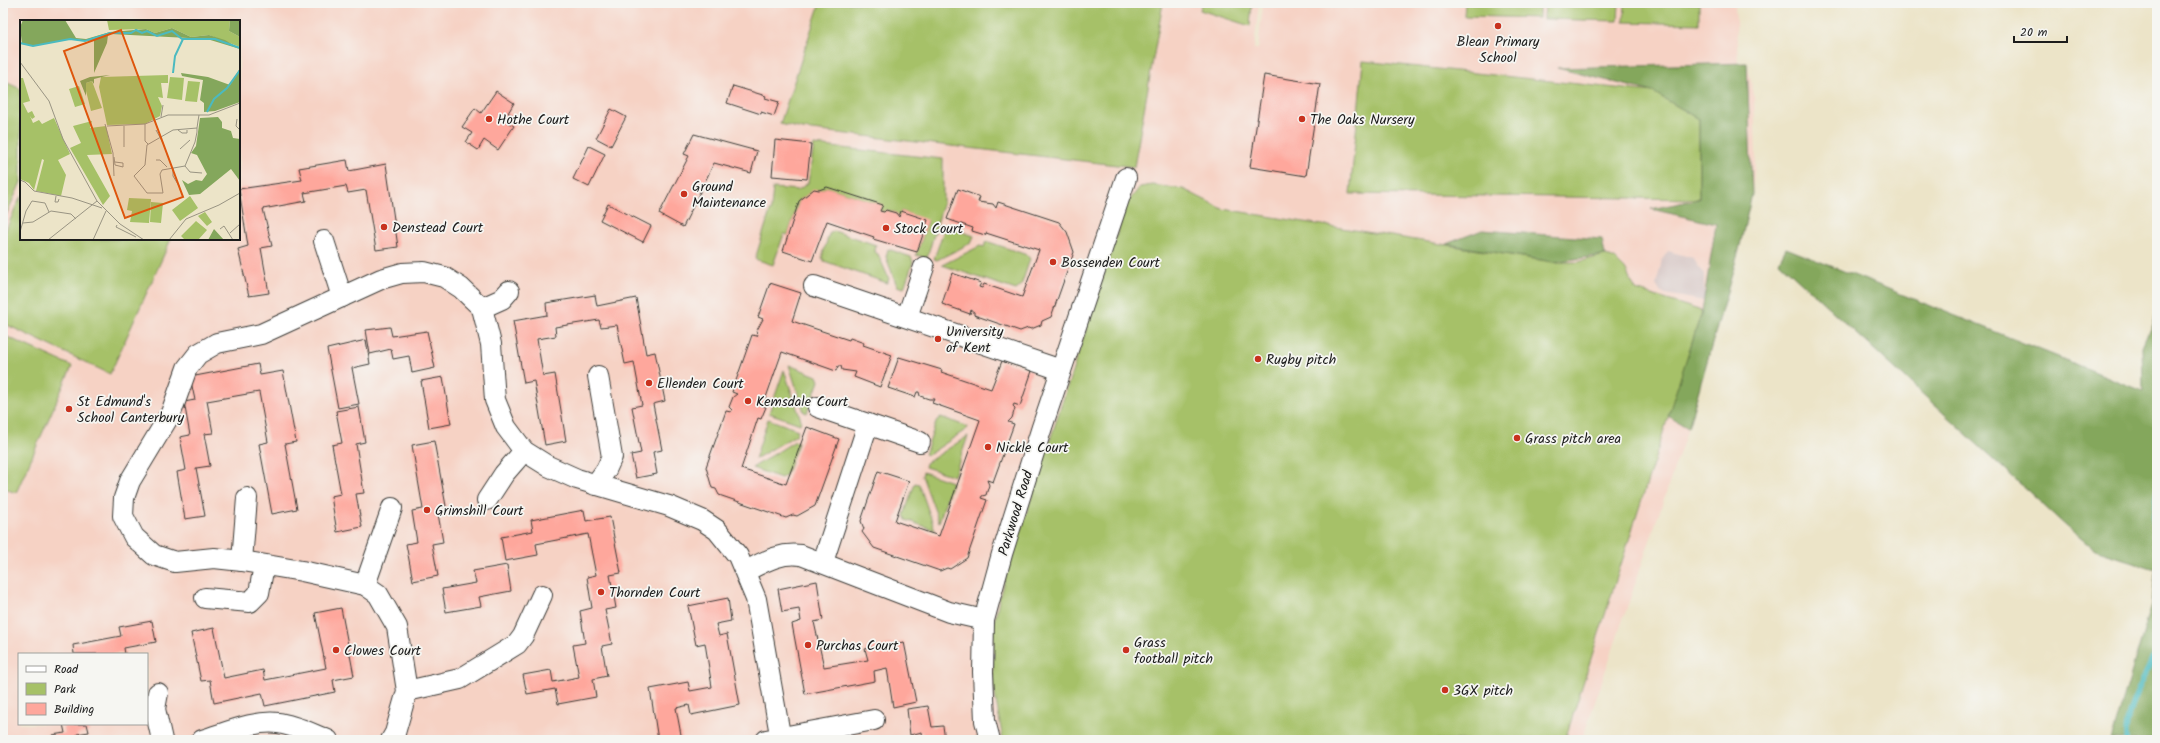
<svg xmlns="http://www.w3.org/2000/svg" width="2160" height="743" font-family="Kalam,sans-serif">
	<rect width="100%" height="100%" fill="#f6f6f2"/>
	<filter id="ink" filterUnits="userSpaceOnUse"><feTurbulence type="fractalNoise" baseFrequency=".025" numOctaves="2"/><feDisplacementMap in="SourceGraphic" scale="8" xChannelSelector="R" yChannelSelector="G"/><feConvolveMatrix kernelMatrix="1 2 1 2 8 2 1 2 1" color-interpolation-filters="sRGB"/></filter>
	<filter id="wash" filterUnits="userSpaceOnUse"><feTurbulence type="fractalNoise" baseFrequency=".012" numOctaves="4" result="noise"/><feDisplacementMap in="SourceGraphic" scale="16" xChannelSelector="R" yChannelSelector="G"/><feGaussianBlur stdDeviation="0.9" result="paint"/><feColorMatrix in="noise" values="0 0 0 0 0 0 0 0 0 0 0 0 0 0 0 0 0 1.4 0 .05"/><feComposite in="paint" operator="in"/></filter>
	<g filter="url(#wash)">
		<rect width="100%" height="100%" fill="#ece4c8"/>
		<!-- built -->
		<path fill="#f6d2c4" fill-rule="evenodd" d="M3,3H1259L1254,49H1258L1263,3H1735L1738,62L1747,63L1754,95L1756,155L1752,194L1740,228L1739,250L1688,428L1582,740H3ZM21,21H239V239H21ZM19,654H147V724H19Z"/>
		<!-- industrial -->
		<polygon fill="#d1bfbe" points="1668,251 1693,258 1704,275 1704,301 1661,293 1656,285 1662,260"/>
		<!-- green -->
		<g fill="#a6c167" stroke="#616e42">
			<polygon points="820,3 1163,3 1134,167 803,129 780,124"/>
			<polygon points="1202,3 1252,3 1250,26 1200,10"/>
			<polygon points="1465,3 1539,3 1539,18 1464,16"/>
			<polygon points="1545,3 1619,3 1618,21 1544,19"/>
			<polygon points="1625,3 1699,3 1699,24 1624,22"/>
			<polygon points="1363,61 1653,92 1699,119 1699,199 1350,194"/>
			<polygon points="3,81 21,89 21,182 3,222"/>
			<polygon points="814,145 943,159 943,204 927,258 916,255 928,221 901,211 899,217 896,213 886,210 884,212 880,211 882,205 827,187 819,190 814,190 799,201 788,235 784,234 773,265 755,259 771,208 773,188 798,190 808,183"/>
			<polygon points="1152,185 1183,189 1223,209 1553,262 1578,262 1605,255 1615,259 1625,269 1636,290 1702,311 1565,740 1003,740 993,684 993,627 1001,591 1127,203 1140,187"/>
			<polygon points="21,196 21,239 171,239 110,374 3,323 3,236"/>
			<polygon points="948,227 974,236 971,243 937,260 934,259 944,230"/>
			<polygon points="834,231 876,245 875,252 878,254 889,279 887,283 824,261 822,257 829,234"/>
			<polygon points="986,241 1027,255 1030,259 1021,286 1016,290 942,265 980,246 984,247"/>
			<polygon points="888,249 911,257 913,262 904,288 897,286 886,257"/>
			<polygon points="3,335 72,366 16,493 3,488"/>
			<polygon points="789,365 817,376 819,381 807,413 804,412"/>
			<polygon points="784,370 801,420 800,424 769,413"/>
			<polygon points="941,417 968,427 967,429 928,455 925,454 937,420"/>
			<polygon points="768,419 798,430 796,435 755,459"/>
			<polygon points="968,436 954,476 925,467 926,463"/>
			<polygon points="795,441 798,443 786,475 781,478 752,468"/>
			<polygon points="923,472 952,482 939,522 922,476"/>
			<polygon points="915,483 919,484 935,530 906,520 904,515"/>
		</g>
		<!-- forest -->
		<g fill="#84a75c" stroke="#50623c">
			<polygon points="1747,63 1752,194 1739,250 1688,428 1668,416 1702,311 1716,224 1651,209 1699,199 1699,119 1653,92 1557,68"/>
			<polygon points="1482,230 1602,239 1605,255 1553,262 1446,244"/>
			<polygon points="1786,248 2143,391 2142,347 2157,312 2157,719 2152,740 2111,740 2152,604 2155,569 2095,550 2066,526 1779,262"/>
		</g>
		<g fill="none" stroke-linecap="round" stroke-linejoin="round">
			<!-- stream -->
			<g stroke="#4bbac0" stroke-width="5.5">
				<path d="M2157,492C2154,510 2151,533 2157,551"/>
				<path d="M2126,740C2124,705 2147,679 2157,646"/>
			</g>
		</g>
		<g id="blocks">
			<!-- building -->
			<g fill="#fea79c">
				<polygon points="1264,75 1320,84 1306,176 1250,167"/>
				<polygon points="733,86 766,96 765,98 779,102 774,116 761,112 761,114 727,103"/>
				<polygon points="496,91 514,103 508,113 512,115 507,122 514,126 498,150 484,140 478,150 466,142 472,133 462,127 475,108 481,113"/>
				<polygon points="611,109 626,117 611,146 596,138"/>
				<polygon points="694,134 757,151 751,173 714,163 683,227 659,214 689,156 684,154"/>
				<polygon points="775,140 811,144 807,179 772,176"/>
				<polygon points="589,146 605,154 589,187 573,179"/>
				<polygon points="347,160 349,171 386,164 398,247 376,250 366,190 348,193 346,186 304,193 306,201 263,209 272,246 261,248 269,293 249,296 238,249 248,246 239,189 302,180 299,168"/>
				<polygon points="827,187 883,205 880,211 884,212 886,210 896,213 899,217 901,211 928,220 917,252 873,239 874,237 827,221 812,261 783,251 799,201 814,189 819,190"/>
				<polygon points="958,189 980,197 978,202 993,204 996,208 998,202 1059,222 1067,232 1074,252 1051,317 1042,321 1041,325 1031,329 1028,328 1020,331 974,315 974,312 971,310 970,314 942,304 952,273 981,283 979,287 982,288 984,284 1022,297 1039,250 986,233 985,235 972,231 973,228 947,219"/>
				<polygon points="608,204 651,226 643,242 600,220"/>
				<polygon points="770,283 801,293 792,321 849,340 850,338 864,343 863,345 892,355 880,387 854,377 856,372 842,370 841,366 838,366 836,371 782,352 763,406 766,407 761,419 758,418 741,469 786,484 807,427 839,439 815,506 797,516 793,515 786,518 719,495 716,489 712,488 706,467 726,411 731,412 732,410 729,407 733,397 737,394 732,392 752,335 757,336 758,334 756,332 763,319 758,317"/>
				<polygon points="595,295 597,306 636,298 646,354 655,352 665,401 653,404 662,450 653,452 657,474 636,478 631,455 641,453 632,407 642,405 634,362 625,364 617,325 601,327 599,320 555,327 556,336 537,339 543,376 555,374 566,441 545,445 534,381 524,383 513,321 547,315 546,303"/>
				<polygon points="390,327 392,336 427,331 435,368 412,373 409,356 393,359 391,349 370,354 366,330"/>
				<polygon points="366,340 370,364 352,368 359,404 338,408 327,349"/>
				<polygon points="899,357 942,370 941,372 991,389 1002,361 1032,371 1020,406 1014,404 1013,406 1015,408 1012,418 1008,422 1014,424 993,482 987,480 989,485 986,495 982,496 981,498 987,500 967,558 950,569 947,568 940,571 874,548 862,532 864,529 861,521 878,471 909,481 895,521 939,536 980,420 932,403 934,399 929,399 920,396 919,392 917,392 915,397 888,388"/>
				<polygon points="258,364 260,375 283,371 296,442 285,444 297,509 272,514 259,444 268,442 259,392 207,401 213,433 204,434 210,466 196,468 205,516 185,519 177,472 186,470 180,437 190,435 184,402 195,400 190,377"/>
				<polygon points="443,377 451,424 429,428 421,381"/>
				<polygon points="359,407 365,442 356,444 364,493 356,494 362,527 337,532 331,496 341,494 332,445 342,443 336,411"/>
				<polygon points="434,441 446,506 437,508 443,542 432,544 438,576 413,581 406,544 417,542 412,511 423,509 412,445"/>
				<polygon points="584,510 586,521 610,517 621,573 610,575 616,608 605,610 612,644 602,646 607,676 593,679 596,697 558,704 555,689 527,694 523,675 551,670 553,682 579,677 573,645 585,643 580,611 592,608 587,577 596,575 588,534 536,544 538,555 505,561 501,537 533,531 531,520"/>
				<polygon points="507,565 511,591 479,597 481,606 446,612 442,589 476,583 473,571"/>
				<polygon points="817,581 823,620 814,622 824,667 868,660 865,649 904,642 916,702 893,707 887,668 874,671 875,681 805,694 792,624 801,621 799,609 782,612 778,589"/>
				<polygon points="728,598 731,621 716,624 719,636 727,634 740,705 691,715 689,705 676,708 682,740 658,740 650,689 688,682 690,691 712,687 705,643 696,645 688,606"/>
				<polygon points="341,608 354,676 333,680 335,692 265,706 262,693 214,703 210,680 201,681 191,633 214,628 224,678 263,670 265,680 326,668 315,613"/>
				<polygon points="152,621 156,642 124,648 125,654 74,654 73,645 121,636 119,627"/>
				<polygon points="928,706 932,727 943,726 945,740 923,740 922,732 910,735 907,709"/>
				<polygon points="63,724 87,724 89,732 77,734 79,740 53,740 52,735 65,733"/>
			</g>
		</g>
	</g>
	<g filter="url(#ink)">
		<use href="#blocks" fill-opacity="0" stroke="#3b3a36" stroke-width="1"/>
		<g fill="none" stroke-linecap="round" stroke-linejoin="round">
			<!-- street casing -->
			<g stroke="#3b3a36" stroke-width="22">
				<g id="street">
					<polyline points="324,241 342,297"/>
					<polyline points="814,286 1061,370"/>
					<polyline points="482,308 502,299 509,291"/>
					<polyline points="907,317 924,267"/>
					<polyline points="818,407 920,442"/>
					<polyline points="595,485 606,470 612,457 598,376"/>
					<polyline points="487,500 504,474 524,451"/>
					<polyline points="242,561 247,498"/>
					<polyline points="823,562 868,424"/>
					<path d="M746,571C764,562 780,552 801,555L949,612L984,620"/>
					<polyline points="365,585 392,508"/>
					<polyline points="205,598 250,602 259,593 264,565"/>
					<polyline points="407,691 460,679 517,644 523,636 542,595"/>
					<polyline points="158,693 155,709 162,740"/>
					<path d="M202,740C226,733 254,720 278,723C295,725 312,734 328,740"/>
					<polyline points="391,740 395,733 407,691 397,627 378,594 365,585 302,571 242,561 214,558 175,562 154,555 134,537 123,516 124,498 130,481 171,413 187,368 198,354 217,343 261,334 381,279 402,273 424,272 444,277 461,288 482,308 491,344 495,400 506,427 524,451 548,466 577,479 669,506 702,520 717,530 738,556 756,599 781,740"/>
					<polyline points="766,740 874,720"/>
					<polyline points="990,740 985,721 983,672 984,620 1002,554 1042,427 1126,178"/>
				</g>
			</g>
			<!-- street -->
			<use href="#street" stroke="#fff" stroke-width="20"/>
		</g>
	</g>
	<!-- markers -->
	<g fill="#c8321e" stroke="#f6f6f2" stroke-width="1.5">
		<circle cx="1498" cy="26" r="4"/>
		<circle cx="489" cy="119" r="4"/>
		<circle cx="1302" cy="119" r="4"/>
		<circle cx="684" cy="194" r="4"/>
		<circle cx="384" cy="227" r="4"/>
		<circle cx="886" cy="228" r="4"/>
		<circle cx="1053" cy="262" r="4"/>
		<circle cx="938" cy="339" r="4"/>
		<circle cx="1258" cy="359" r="4"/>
		<circle cx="649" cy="383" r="4"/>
		<circle cx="748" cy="401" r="4"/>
		<circle cx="69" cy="409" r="4"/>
		<circle cx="1517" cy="438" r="4"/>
		<circle cx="988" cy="447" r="4"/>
		<circle cx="427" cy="510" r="4"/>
		<circle cx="601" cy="592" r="4"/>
		<circle cx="808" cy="645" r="4"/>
		<circle cx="336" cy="650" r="4"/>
		<circle cx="1126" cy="650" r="4"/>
		<circle cx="1445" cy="690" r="4"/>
	</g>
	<g text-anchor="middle" stroke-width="3.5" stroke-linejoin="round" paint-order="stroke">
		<!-- poi labels -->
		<g font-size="14" fill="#1c1c1c" stroke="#f6f6f2" text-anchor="start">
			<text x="1498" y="46" text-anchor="middle">Blean Primary<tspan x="1498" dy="16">School</tspan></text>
			<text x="497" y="124">Hothe Court</text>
			<text x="1310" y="124">The Oaks Nursery</text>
			<text x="692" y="191">Ground<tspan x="692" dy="16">Maintenance</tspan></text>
			<text x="392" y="232">Denstead Court</text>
			<text x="894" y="233">Stock Court</text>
			<text x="1061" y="267">Bossenden Court</text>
			<text x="946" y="336">University<tspan x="946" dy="16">of Kent</tspan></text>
			<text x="1266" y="364">Rugby pitch</text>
			<text x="657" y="388">Ellenden Court</text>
			<text x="77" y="406">St Edmund's<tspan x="77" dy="16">School Canterbury</tspan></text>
			<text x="756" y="406">Kemsdale Court</text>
			<text x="1525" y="443">Grass pitch area</text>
			<text x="996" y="452">Nickle Court</text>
			<text x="435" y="515">Grimshill Court</text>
			<text x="609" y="597">Thornden Court</text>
			<text x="1134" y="647">Grass<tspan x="1134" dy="16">football pitch</tspan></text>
			<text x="816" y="650">Purchas Court</text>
			<text x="344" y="655">Clowes Court</text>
			<text x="1453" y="695">3GX pitch</text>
		</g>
		<!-- street labels -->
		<g font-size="14" fill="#1c1c1c" stroke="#f6f6f2">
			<text transform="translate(1015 513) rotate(-73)" y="5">Parkwood Road</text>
		</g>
	</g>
	<!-- overview -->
	<g transform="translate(20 20)">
		<rect width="220" height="220" fill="#ece4c8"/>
		<path d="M87,0H210L209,11L220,17V27L189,15L171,17L152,8L135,13L126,9L89,10ZM148,55V63H141L143,78L138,77L142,86L140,96L125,104L87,105L79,67L81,57ZM150,57L164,58L162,80L147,78ZM0,58H3L10,81L3,83L8,93L12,91L15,97L12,99L10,96L13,103L19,100L22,104L34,98L50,134L38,140L46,155L41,176L16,171L24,140L22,139L14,170L9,163L0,159ZM72,61L82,88L71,91L65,67L66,63ZM168,61L180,62L177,82L165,81ZM59,66L65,84L55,87L49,69ZM72,101L70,108L86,106L92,134L67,135L90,176L83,185L50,128L61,123L53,106ZM170,176L178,188L160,201L152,190ZM109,178L131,179L129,203L110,202L112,191L107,190ZM131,182L143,183L141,203L130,202ZM185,192L192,202L187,206L178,196ZM176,201L187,210L178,220H165L161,216Z" fill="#a6c167"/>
		<path d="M3,0H45L56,18L66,19L90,12L126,9L135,13L152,8L171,17L189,15L205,20L220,29L187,19L91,14L88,15L87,23L74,53V21L50,19L13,26L2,24L0,7ZM210,0H220V17L209,11ZM220,48V82L195,91L184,92V83L180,80L183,60L162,56L161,53L188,57L210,65ZM90,55L74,59V64L72,61L66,63V76L60,61L70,57ZM198,97L202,102V108L211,111L213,118L220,119V161L211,149L180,174L169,175L162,160L168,164L176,160L182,161L187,154L177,135L171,133L176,126L180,98ZM194,209L204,220H188Z" fill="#84a75c"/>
		<path fill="none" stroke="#4bbac0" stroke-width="2" d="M0,23L13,26L50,19L65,21L90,13H111L116,10L122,13L127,11L137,16L152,11L162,19H195L220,28M153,53L155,36L163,19M187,92L194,79L207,68L220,50"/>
		<path fill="none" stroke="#999483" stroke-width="1" d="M0,42L29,81L43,119L77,181L100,204L124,220M141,97L143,85M217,99L216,106L220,110M85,104L93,133L94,156M125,104V121L128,124M87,106L125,104L148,95H189L220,83M104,106V127M177,108L153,110L127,125L125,145L114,156L127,173H143L140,154L142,150L165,146L175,122L177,112V108L178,101L179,95M136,110L143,123M158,110L162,113H167V110M160,129L170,120M94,137L95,145L103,147V143L95,142M136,140H140L147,147M165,146L170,152L182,153M153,148V156L159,166M0,160L5,162L14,171L52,178L82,188M36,176L35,182H38L39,179M3,203L13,202L31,191L51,194L56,199M97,205L96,207L116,217M200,209L204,206L213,220M0,212L6,191L12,181L25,183L29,192M210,213L220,204M28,220L77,181M73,220L86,191M149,220L166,199L199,185L220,173"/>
		<path fill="#de560d" fill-opacity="0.15" stroke="#de560d" stroke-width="2" d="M101,10L163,177L105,198L44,31Z"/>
		<rect width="220" height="220" fill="none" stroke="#1c1c1c" stroke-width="2"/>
	</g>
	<!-- margin -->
	<rect width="2160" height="743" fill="none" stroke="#f6f6f2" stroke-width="16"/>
	<!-- legend -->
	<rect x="18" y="653" width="130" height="72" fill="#f6f6f2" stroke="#9f9f9c"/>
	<rect x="26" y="666" width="20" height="6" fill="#ffffff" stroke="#9f9f9c"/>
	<text x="54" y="673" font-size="12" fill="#1c1c1c">Road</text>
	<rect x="26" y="683" width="20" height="12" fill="#a6c167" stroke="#9f9f9c"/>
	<text x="54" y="693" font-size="12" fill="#1c1c1c">Park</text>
	<rect x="26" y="703" width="20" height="12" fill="#fea79c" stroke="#9f9f9c"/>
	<text x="54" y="713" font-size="12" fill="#1c1c1c">Building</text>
	<!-- scale -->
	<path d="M2014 36v6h53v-6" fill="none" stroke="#1c1c1c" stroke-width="2"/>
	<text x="2020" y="36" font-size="12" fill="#1c1c1c" stroke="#f6f6f2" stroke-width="3" paint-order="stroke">20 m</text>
</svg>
